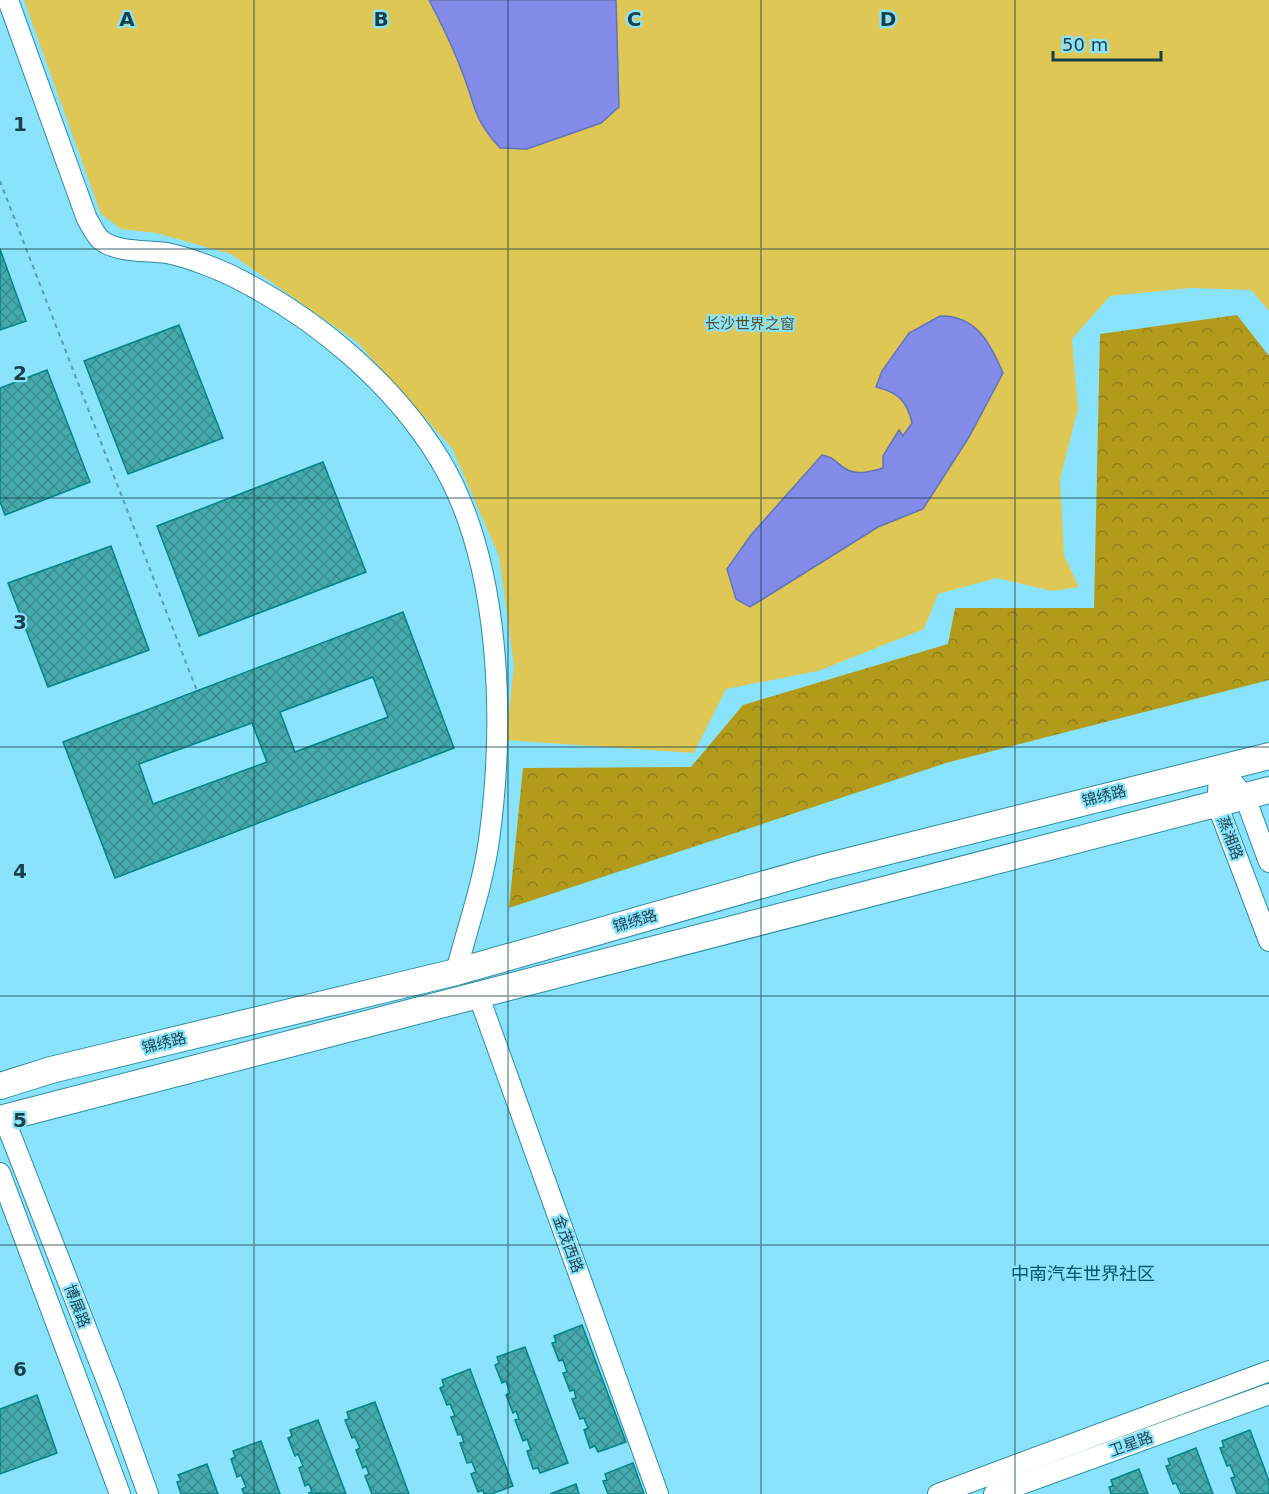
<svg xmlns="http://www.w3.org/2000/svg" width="1269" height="1494" font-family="'DejaVu Sans','Noto Sans SC',sans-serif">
	<defs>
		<pattern id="forest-crowns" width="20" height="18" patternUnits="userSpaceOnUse" patternTransform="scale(1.5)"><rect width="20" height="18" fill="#b29b1a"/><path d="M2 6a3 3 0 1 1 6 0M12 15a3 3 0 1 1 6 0" fill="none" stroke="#908019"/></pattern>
		<pattern id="building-cross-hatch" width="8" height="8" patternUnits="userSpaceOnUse" patternTransform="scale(1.5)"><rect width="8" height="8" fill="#45aaad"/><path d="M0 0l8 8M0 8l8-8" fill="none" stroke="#398c8f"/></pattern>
	</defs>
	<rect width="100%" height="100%" fill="#8ae3fd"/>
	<!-- green -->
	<polygon fill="#dec754" points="24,0 1269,0 1269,311 1251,290 1191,288 1110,296 1072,339 1078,409 1060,479 1064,555 1079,587 1052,591 997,578 938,594 924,629 818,671 726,689 694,753 506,740 514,665 499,556 452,448 357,342 231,254 156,233 121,229 101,214"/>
	<!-- forest -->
	<polygon fill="url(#forest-crowns)" points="1237,315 1269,356 1269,680 946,763 509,908 523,768 691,767 743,705 948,644 955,608 1094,608 1100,334"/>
	<!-- water -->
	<g fill="#828be8" stroke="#6274b8" stroke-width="1.5">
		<path d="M429,0H616L619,107L601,123L527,149L500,148C471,116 476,105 461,69C452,45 441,23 429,0Z"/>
		<path d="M940,316C977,315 990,344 1003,373L969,437L923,509L878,527L750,607L736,599L727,569L751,535L822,455C837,458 835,463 846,469C857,476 872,471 883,468V456L899,430L903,436L912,423C907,401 898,392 876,387L882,371L909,333Z"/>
	</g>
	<!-- building -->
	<g fill="url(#building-cross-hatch)" stroke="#068285" stroke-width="1.5" fill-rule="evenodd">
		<polygon points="0,249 26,321 0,330"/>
		<polygon points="179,325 223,438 128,474 84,361"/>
		<polygon points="47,370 90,482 5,515 0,502 0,388"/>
		<polygon points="323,462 366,572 199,636 157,526"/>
		<polygon points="111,546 149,650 48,687 8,583"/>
		<path d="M403,612L454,748L115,878L63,742ZM373,677L388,717L295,752L280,712ZM252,723L267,762L153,804L139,764Z"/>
		<polygon points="582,1325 626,1442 598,1452 595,1446 590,1448 584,1430 588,1428 584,1418 580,1419 572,1399 576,1398 574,1390 570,1391 563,1373 567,1372 563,1360 559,1361 552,1343 556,1342 554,1336"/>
		<polygon points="525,1347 568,1463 540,1473 538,1468 533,1469 527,1451 531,1450 527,1439 523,1441 515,1420 519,1419 516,1411 513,1413 506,1395 510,1393 506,1381 502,1383 495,1365 499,1363 497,1357"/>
		<polygon points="470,1369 513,1486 491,1494 484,1494 483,1490 478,1492 471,1474 476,1472 472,1462 467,1463 460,1443 464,1442 461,1434 458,1435 451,1417 455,1416 450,1404 447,1405 440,1388 444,1386 442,1380"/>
		<polygon points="37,1395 57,1453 0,1474 0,1409"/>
		<polygon points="375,1402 409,1494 372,1494 365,1476 369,1474 366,1466 363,1468 356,1450 360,1448 355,1437 352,1438 345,1420 349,1419 347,1412"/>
		<polygon points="318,1420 346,1494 308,1493 312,1492 309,1484 305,1486 299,1468 303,1466 298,1454 295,1456 288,1438 292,1436 290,1430"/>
		<polygon points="1250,1430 1269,1481 1269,1494 1237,1494 1231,1478 1235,1477 1230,1465 1227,1466 1220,1448 1224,1447 1222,1441"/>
		<polygon points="261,1441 280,1494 244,1494 242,1489 246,1487 241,1475 237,1477 231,1459 235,1457 233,1451"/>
		<polygon points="1196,1448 1213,1494 1181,1494 1176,1483 1173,1484 1166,1466 1170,1465 1168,1459"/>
		<polygon points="633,1463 644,1494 608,1494 603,1481 607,1480 605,1474"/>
		<polygon points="207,1464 218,1494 181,1494 177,1482 181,1481 178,1475"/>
		<polygon points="1139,1469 1148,1494 1111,1494 1109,1487 1113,1486 1111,1480"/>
		<polygon points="576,1484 579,1494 550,1494"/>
	</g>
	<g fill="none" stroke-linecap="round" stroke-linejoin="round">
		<!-- minor casing -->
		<g stroke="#2b8ba2" stroke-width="22">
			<g id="minor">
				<path d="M8,0L87,219C91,225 95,235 101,240C117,253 147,250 167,253C187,257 222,270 240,280C318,320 394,384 440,460C502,563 505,723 489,840C483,884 467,929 456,972"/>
				<polyline points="1220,767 1217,804 1269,941"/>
				<polyline points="1220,767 1245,797 1269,862"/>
				<polyline points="478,994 658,1494"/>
				<polyline points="4,1118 112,1394 148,1494"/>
				<polyline points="0,1173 120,1494"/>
				<polyline points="938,1494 1269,1371"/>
				<polyline points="994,1494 1269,1394"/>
			</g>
		</g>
		<!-- major casing -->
		<g stroke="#2b8ba2" stroke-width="28">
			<g id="major">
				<polyline points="0,1086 51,1070 456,972 825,867 1269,756"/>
				<polyline points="0,1119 1269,790"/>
			</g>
		</g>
		<!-- path -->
		<polyline stroke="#599caf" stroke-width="2" stroke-dasharray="4.5 4.5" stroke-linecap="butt" points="0,181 197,691"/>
		<!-- minor -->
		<use href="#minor" stroke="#fff" stroke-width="20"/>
		<!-- major -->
		<use href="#major" stroke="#fff" stroke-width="26"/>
	</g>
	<!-- grid -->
	<path fill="none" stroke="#193f49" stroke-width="1.5" stroke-opacity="0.55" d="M254,0V1494M508,0V1494M761,0V1494M1015,0V1494M0,249H1269M0,498H1269M0,747H1269M0,996H1269M0,1245H1269"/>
	<g text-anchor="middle" stroke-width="4.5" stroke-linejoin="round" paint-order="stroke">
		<!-- park labels -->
		<g font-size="15" fill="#584e20" stroke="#8ae3fd">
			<text x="750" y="329">长沙世界之窗</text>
		</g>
		<!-- street labels -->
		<g font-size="15" fill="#193f49" stroke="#8ae3fd">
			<text transform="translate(1104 796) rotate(-14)" y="5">锦绣路</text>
			<text transform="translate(1230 838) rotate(69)" y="5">蒸湘路</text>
			<text transform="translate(635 921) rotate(-16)" y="5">锦绣路</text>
			<text transform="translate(164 1043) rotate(-14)" y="5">锦绣路</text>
			<text transform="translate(568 1244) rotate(70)" y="5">金茂西路</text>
			<text transform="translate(77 1306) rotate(69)" y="5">博展路</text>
			<text transform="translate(1131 1444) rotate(-20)" y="5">卫星路</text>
		</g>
		<!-- quarter labels -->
		<g font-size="18" fill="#035668" stroke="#8ae3fd">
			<text x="1083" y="1280">中南汽车世界社区</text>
		</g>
	</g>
	<g font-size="20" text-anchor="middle" font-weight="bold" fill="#193f49" stroke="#8ae3fd" stroke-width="4.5" stroke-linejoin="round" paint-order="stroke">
		<text x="127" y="26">A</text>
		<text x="381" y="26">B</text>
		<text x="634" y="26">C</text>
		<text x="888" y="26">D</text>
		<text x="20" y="131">1</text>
		<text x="20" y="380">2</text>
		<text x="20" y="629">3</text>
		<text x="20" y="878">4</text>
		<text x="20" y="1127">5</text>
		<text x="20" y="1376">6</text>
	</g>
	<!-- scale -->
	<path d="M1053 51v9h108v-9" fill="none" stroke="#193f49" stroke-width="3"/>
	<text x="1062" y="51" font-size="18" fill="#193f49" stroke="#8ae3fd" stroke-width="4.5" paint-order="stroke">50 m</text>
</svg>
